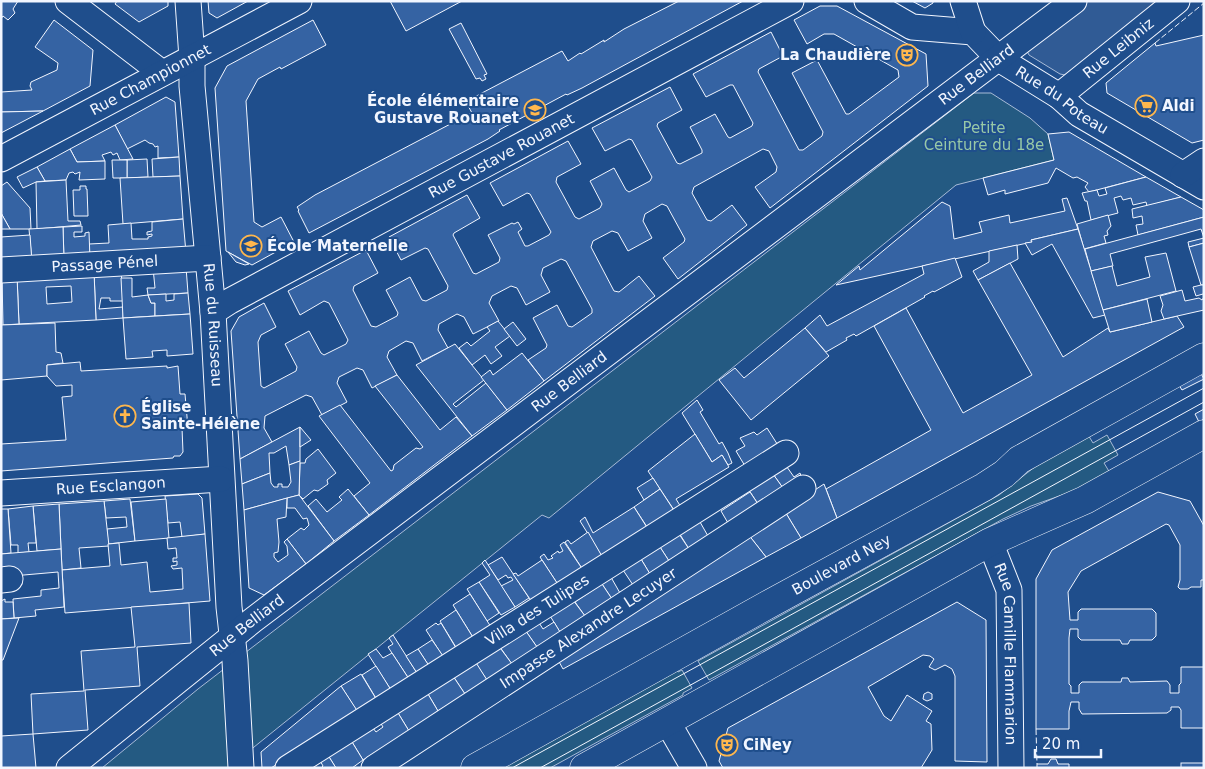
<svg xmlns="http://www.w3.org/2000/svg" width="1205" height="769" font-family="'DejaVu Sans',sans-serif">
	<rect width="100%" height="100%" fill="#1f4e8c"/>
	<!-- green -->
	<g fill="#245a82" stroke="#a8bbd7">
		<polygon points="974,93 991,93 1030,118 1048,134 1054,160 956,185 549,518 542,515 228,768 102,768 198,689"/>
		<polygon points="1087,433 1093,443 1107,435 1118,455 1104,463 1110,473 1079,489 1031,506 1003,519 709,680 698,661 999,495 1041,462"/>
		<polygon points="675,669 678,672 682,670 692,688 683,693 683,695 550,768 501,768"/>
	</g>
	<!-- parking -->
	<polygon fill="#305b95" stroke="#a8bbd7" points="1082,1 1168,1 1065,75 1060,74 1029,55 1027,51"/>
	<!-- building -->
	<g fill="#3563a3" stroke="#f2f6ff" fill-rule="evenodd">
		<polygon points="1,1 18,1 13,9 15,13 8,20 3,16 1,19"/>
		<polygon points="117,1 168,1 168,6 139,22 115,4"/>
		<polygon points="208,1 248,1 217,18 209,13"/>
		<polygon points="390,1 462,1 406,31"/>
		<polygon points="679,1 743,1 582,88 567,95 566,94 499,130 500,131 488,139 309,233 298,211 299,210 297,207 315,195 458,120 458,119 472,113 466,102 480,94 562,51 568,61 580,53 581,54 604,40 604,42 624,29"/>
		<polygon points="912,1 933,1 933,3 925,8"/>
		<polygon points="820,6 837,6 926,54 928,86 770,208 755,187 776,172 777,167 769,151 763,149 694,187 692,193 707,220 711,221 732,205 747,225 678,279 663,258 684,242 685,239 667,206 662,204 645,214 643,221 652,238 628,251 618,233 612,231 593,241 591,247 614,291 619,292 639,276 655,296 544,381 528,360 546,348 547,345 533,318 557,305 568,326 572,327 592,313 592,309 566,261 561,259 543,268 541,275 550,292 526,305 517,288 511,286 492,296 489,303 499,321 473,334 464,317 457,314 439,324 438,330 448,348 422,361 413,343 406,341 389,351 387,357 397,375 372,388 363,370 357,368 339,377 337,383 347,402 322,415 312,397 306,395 265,416 264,428 272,442 240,459 231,331 239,317 264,303 276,327 261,335 258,342 261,386 264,388 296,371 297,367 285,344 309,331 321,353 324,355 346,344 348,340 329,303 324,301 300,315 288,291 366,250 378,273 354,286 353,290 371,326 376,327 397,316 398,313 386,290 410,277 422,300 426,301 447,290 448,286 428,249 425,248 401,260 389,237 467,195 480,218 454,233 453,235 473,273 476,274 499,262 500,258 488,235 512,223 514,224 518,222 522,229 518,232 525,246 528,246 549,235 551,232 530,194 527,193 503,206 490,183 568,141 581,164 557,177 556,182 575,217 579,219 600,208 602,204 590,181 614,168 626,190 629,192 650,181 652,177 632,140 629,139 605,151 592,128 670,87 682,110 658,123 657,126 677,163 680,164 702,153 702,150 690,127 715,114 728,137 730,138 752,126 753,123 733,85 730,85 706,97 693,74 771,32 783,56 759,69 758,72 799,150 803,150 822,136 823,132 792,73 817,60 846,114 849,114 899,77 898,70 834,34 824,34 807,44 794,20"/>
		<polygon points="54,20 93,50 90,86 43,111 1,112 1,92 32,90 30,86 31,82 57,70 58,63 35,47"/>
		<polygon points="313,20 326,45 281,69 280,67 258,79 246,101 254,222 262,227 281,217 294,242 252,265 226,251 215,88 227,66"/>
		<polygon points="461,23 487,74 484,75 486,79 482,81 480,78 476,79 449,29"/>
		<polygon points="1204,35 1204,140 1192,143 1107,93 1106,83 1155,43 1156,46"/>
		<polygon points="166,97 175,102 179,157 158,158 158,146 155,147 153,144 149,143 145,140 127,149 115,125"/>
		<polygon points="43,111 1,133 1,112"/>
		<polygon points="115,125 133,159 120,160 117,153 113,155 111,152 102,155 105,161 77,162 70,149"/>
		<polygon points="1069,132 1146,177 1089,192 1085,187 1088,183 1077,177 1073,178 1056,168 1048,183 1005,194 1005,190 988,195 983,178 1054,160 1048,134"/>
		<polygon points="70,149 77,162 105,161 105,179 79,180 80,172 75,174 73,172 69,173 66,180 45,181 37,167"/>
		<polygon points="179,157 180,176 153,177 152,159"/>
		<polygon points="147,159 148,177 127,178 127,160"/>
		<polygon points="112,160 127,160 127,178 113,178"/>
		<polygon points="37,167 45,181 36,182 23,188 17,177"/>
		<polygon points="180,176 183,219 123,224 120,178"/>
		<polygon points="1146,177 1181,197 1147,206 1146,202 1133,205 1131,198 1123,200 1121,196 1114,198 1118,213 1091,220 1087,201 1085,201 1082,193 1097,190 1099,196 1107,194 1105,188"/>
		<polygon points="66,180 68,221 80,221 81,225 37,229 36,182"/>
		<polygon points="7,182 30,208 31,229 10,229 1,213 1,186"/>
		<polygon points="80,186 86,186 86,189 87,189 88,216 74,216 73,190 80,190"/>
		<polygon points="1181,197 1204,210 1204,217 1138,235 1136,225 1143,224 1142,216 1133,218 1132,209"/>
		<polygon points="1067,198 1078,229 1031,240 1032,242 836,285 859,266 860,270 942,202 950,206 954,239 982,232 979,222 1009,215 1010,223 1065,211 1062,199"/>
		<polygon points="1,213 10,229 1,229"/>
		<polygon points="1108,215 1111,226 1107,231 1108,235 1104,236 1106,243 1084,249 1077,224"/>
		<polygon points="1204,217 1204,243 1189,247 1188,242 1204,238 1201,229 1110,254 1113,266 1091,271 1085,249"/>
		<polygon points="183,219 186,253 90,259 89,244 109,243 108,225 131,223 132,239 148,239 148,237 152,236 152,234 147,235 147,232 152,231 152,222"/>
		<polygon points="82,226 82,232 74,232 74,237 85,236 85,233 89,232 90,259 64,260 63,227"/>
		<polygon points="63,227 64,260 32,262 29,229"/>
		<polygon points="1078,229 1105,315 1093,318 1052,244 1032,255 1025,243 1032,242 1031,240"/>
		<polygon points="30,235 32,262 1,264 1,237"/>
		<polygon points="1204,243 1204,285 1201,285 1189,247"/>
		<polygon points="1017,245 1018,259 978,280 973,271 989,262 989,251"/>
		<polygon points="228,252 249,264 245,265 236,262"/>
		<polygon points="1166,253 1176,291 1103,310 1091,271 1112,266 1117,286 1150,277 1145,257"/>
		<polygon points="955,258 962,277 934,292 933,291 924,296 925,297 856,336 854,334 846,338 847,340 826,352 805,328 820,315 827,326 924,274 922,266"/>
		<polygon points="1010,263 1063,357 1108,328 1110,332 1177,316 1184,327 837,518 826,489 931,430 874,326 906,308 963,413 1032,375 978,280"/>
		<polygon points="186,267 188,293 148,295 147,288 155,288 153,268"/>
		<polygon points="121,270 123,301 110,301 110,298 101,298 99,309 123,307 123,318 96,320 94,272"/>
		<path d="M94,272L96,320L19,324L17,276ZM71,286L72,302L47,304L46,287Z"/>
		<polygon points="17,276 19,324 3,325 2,277"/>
		<polygon points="121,278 132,278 132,297 148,295 151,303 155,303 155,316 123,318"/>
		<polygon points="1201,285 1204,285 1204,295 1203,294 1196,296 1193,287"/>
		<polygon points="1182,290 1185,301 1199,298 1202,300 1204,297 1204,310 1164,319 1161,311 1163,305 1160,296"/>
		<polygon points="188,293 190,314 155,316 155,303 151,303 148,295 166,294 166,301 174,300 174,294"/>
		<polygon points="1147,299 1152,322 1110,332 1103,310"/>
		<polygon points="190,314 193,354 167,356 167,350 152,351 153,357 126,359 123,318"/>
		<polygon points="498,321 510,336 495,347 502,356 491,364 485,355 472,365 459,348 467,342 471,346 490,331 487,327"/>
		<polygon points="513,322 526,339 517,346 504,329"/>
		<polygon points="55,323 56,352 61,353 63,363 47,365 47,376 1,380 1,325"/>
		<polygon points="805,328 829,356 751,420 719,380 735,368 744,378"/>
		<polygon points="455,344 484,380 453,404 456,407 486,383 507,410 472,436 416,365"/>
		<polygon points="522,353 544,381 507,410 481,377 490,370 493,375"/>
		<polygon points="80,362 81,371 167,366 167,368 178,366 180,394 185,394 188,428 182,428 183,452 180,456 174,456 173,458 1,471 1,444 66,440 62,397 72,396 72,385 56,386 47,376 47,365"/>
		<polygon points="1199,370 1204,379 1182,390 1177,382"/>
		<polygon points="397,375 440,430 456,417 472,436 369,515 354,496 370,483 319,416 340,405 391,471 393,470 394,465 416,448 420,449 423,447 375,386"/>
		<polygon points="697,400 703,410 700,412 719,444 722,442 728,453 732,463 728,465 722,455 712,462 682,413"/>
		<polygon points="1204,409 1204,419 1199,422 1195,414"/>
		<polygon points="300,427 300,461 289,465 286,446 274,453 269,453 270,473 242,484 240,459"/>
		<polygon points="300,427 311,440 300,447"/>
		<polygon points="767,428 781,450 748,471 736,451 745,446 740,438 754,432 757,435"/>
		<polygon points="695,434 712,462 722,455 729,467 676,499 684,512 678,516 648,471"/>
		<polygon points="318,449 336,473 327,480 328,484 318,491 314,490 303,499 299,495 300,463 305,463 306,459"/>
		<polygon points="782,460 794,477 800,473 801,476 783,488 773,474"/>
		<polygon points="300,461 299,495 244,510 242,484 270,473 271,483 274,487 278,487 278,484 282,484 282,487 288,487 291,482 289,465"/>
		<polygon points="773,474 783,488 758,504 745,484"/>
		<polygon points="653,478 660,489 644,500 637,488"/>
		<polygon points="824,484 837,518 801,538 784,510"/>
		<polygon points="348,489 369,515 334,541 308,506 316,499 327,512 342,500 339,497"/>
		<polygon points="660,489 675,512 651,533 634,507"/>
		<polygon points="750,492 758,504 728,523 721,511"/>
		<polygon points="1158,492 1190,501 1204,526 1204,580 1201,580 1201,587 1191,587 1188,589 1180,589 1178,587 1180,580 1180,545 1169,525 1166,524 1081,571 1068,592 1070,620 1078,620 1078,612 1081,609 1152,609 1156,613 1156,636 1152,640 1130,640 1128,644 1122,644 1120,640 1081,640 1078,637 1078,629 1070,629 1069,638 1069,684 1071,686 1071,693 1079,693 1079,685 1082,682 1121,682 1122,678 1128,678 1130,682 1167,681 1170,685 1170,693 1179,693 1179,685 1181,683 1181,667 1204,667 1204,728 1181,728 1181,710 1179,707 1171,707 1171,710 1167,713 1082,714 1079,709 1079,702 1071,702 1069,711 1069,729 1036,729 1036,579 1052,550"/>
		<polygon points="198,494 202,498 205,534 182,537 180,522 168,523 165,496"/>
		<polygon points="299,495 334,541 306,564 287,539 301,528 304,530 309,525 307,518 303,519 295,508 287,508 287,498"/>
		<polygon points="287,498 286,517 277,519 279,542 278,552 274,553 274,557 278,562 288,555 287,546 284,542 287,539 306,564 264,595 249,588 244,510"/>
		<polygon points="130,499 135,541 108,544 107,529 127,527 126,517 106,518 104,501"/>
		<polygon points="166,499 169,538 135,541 131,502"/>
		<polygon points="104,501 109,546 79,548 81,568 62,570 59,504"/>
		<polygon points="59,504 61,549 37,551 33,506"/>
		<polygon points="33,506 36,543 28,543 29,552 18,553 18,545 11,545 8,509"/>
		<polygon points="634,507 648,529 603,558 580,521 585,517 593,533"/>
		<polygon points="1,509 8,509 11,553 1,554"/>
		<polygon points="784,510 801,538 766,557 748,534"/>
		<polygon points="696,515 708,536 689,549 676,528"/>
		<polygon points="588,532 603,558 583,570 565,542 568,540 571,544"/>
		<polygon points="205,534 210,601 65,613 62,570 110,566 108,544 119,543 121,565 147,562 150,592 183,589 182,568 173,569 171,566 177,565 177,561 173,562 173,558 177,558 176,548 168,549 167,538"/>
		<polygon points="679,534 689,549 669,561 660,547"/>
		<polygon points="748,534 766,557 563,669 557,658"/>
		<polygon points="564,542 583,570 559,586 540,557 544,554 548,560 553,558 551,556 558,551 559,553 563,551 560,545"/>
		<polygon points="660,547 669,561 650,574 641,559"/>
		<polygon points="61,549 64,607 35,610 36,616 14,618 13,599 41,596 41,590 59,588 58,572 1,577 1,554"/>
		<polygon points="502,557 529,598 515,607 501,586 513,580 511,577 508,578 506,575 498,580 488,565"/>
		<polygon points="641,559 650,574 633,585 619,564"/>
		<polygon points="485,560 515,607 501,615 479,582 490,575 482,563"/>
		<polygon points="542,560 559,586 532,602 513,574 516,573 518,576"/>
		<polygon points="608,572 620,593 612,599 598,578"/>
		<polygon points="479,582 499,613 487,621 467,589"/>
		<polygon points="602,584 612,599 585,616 575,602"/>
		<polygon points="470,594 491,627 474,639 453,605"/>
		<polygon points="570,596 585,616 560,632 547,611"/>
		<polygon points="5,599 5,602 13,602 14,618 1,619 1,601"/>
		<polygon points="957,602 986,620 987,762 955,761 955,676 952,669 945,665 935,670 929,667 934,659 930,656 923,655 868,687 884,716 891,721 907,695 932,711 926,721 931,724 932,750 921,768 723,768 719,761 728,728"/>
		<polygon points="189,603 191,643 137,647 140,686 85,690 88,730 33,734 31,694 84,691 81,651 135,647 131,607"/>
		<polygon points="456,610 474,639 457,649 440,621"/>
		<polygon points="19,618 3,660 1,660 1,619"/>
		<polygon points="536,618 543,629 554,622 560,632 537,647 523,627"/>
		<polygon points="436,623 438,625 441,623 456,648 447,663 426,630"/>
		<polygon points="523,627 537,647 512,664 497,643"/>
		<polygon points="393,635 417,673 409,679 388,647 393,644 389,638"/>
		<polygon points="432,640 443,656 433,672 418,649"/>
		<polygon points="498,645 512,664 487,680 474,661"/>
		<polygon points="376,649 383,658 392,653 409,679 391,690 368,654"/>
		<polygon points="418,649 433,672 417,673 406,656"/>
		<polygon points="473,658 487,680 465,694 451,673"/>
		<polygon points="376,666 391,690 377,700 362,675"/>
		<polygon points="451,673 465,694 438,711 425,689"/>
		<polygon points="361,674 378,702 357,711 341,686"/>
		<polygon points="341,686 358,712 271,768 262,768 261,752"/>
		<polygon points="425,689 438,711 409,731 395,708"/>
		<polygon points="928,692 932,694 932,699 927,701 923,699 924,694"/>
		<polygon points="395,708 409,731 363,760 349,737 370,724 376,732 383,727 378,719"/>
		<polygon points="33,734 36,768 1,768 1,736"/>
		<polygon points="349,737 363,760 352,768 336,768 326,752"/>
		<polygon points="326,752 336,768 321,768 323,766 318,757"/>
		<polygon points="1051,759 1056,759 1058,764 1069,764 1069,768 1037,768 1037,764 1048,764"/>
		<rect x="1181" y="763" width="23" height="5"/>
	</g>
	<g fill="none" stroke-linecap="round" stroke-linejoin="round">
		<!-- minor casing -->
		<g stroke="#f2f6ff" stroke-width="27">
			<g id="minor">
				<polyline points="68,1 162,73"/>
				<path id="s1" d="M188,1L192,58V86L213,312L229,607L235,661L241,768"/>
				<path id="s2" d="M867,1L912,27L973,32L999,59L1059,96L1079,114L1204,187"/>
				<polyline points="963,1 973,32"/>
				<path id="s3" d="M1059,96L1177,1"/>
				<path id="s4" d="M1,159L299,1"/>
				<polyline points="1183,175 1204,161"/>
				<path id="s5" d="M1,270L208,258"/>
				<path id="s6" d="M213,312L230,301L791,1"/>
				<path id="s7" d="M1,493L221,479"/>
				<path id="s8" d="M990,542L1009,590L1011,768"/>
				<polyline points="1,580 10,579"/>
				<polyline points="668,723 694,768"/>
				<path id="s9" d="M69,768L253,620L1074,1"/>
				<path id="s10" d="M288,768L786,453"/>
				<path id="s11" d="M374,768L803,488"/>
			</g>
		</g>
		<!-- major casing -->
		<g stroke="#f2f6ff" stroke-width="29">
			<g id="major">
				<path id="s12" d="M475,768L771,603L984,487L1004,474L1019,460L1204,357"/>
				<polyline points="584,768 990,542 1085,500 1204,434"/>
			</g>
		</g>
		<!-- minor -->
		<use href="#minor" stroke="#1f4e8c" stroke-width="25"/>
		<!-- major -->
		<use href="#major" stroke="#1f4e8c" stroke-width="28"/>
		<!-- tram -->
		<g stroke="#f2f6ff" stroke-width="1">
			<polyline points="512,768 1204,388"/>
			<polyline points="540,768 1204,402"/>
		</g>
		<!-- fence -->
		<g stroke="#f2f6ff" stroke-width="1" stroke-dasharray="6 2.5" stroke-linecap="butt">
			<polyline points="1155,43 1204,3"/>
			<polyline points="1036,729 1037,764"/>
		</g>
	</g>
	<!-- icons -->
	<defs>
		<g id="theatre-ring" transform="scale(1.125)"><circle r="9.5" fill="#1f4e8c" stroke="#ffb74d" stroke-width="1.5"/><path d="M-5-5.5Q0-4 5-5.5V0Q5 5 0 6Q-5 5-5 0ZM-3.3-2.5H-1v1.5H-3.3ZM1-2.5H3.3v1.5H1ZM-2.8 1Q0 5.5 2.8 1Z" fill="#ffb74d"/></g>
		<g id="supermarket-ring" transform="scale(1.125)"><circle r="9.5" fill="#1f4e8c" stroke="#ffb74d" stroke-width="1.5"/><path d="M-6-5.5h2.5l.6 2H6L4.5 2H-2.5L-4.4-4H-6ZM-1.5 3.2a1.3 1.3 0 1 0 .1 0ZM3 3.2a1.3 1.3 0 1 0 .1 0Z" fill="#ffb74d"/></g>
		<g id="school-ring" transform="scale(1.125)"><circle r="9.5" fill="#1f4e8c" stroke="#ffb74d" stroke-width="1.5"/><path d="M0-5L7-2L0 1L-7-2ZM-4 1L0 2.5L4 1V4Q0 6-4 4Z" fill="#ffb74d"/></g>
		<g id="church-ring" transform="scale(1.125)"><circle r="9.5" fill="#1f4e8c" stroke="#ffb74d" stroke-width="1.5"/><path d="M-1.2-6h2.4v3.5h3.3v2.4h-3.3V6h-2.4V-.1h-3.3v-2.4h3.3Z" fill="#ffb74d"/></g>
	</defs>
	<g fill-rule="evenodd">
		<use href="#theatre-ring" x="907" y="55"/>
		<use href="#supermarket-ring" x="1146" y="106"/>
		<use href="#school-ring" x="535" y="110"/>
		<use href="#school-ring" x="251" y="246"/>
		<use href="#church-ring" x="125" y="416"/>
		<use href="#theatre-ring" x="727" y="745"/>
	</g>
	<g text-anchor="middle" stroke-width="4" stroke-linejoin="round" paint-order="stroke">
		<!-- street labels -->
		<g font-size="15" fill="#f2f6ff" stroke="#1f4e8c">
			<text dy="5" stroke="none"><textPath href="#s3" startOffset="76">Rue Leibniz</textPath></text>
			<text dy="5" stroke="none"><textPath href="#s9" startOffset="1142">Rue Belliard</textPath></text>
			<text dy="5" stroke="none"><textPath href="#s4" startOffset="169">Rue Championnet</textPath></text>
			<text dy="5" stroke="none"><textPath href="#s2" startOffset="226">Rue du Poteau</textPath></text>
			<text dy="5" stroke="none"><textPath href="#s6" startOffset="328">Rue Gustave Rouanet</textPath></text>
			<text dy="5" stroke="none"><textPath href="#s5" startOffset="104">Passage Pénel</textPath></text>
			<text dy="5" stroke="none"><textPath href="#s1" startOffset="325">Rue du Ruisseau</textPath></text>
			<text dy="5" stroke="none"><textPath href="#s9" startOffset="632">Rue Belliard</textPath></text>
			<text dy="5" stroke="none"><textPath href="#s7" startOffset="110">Rue Esclangon</textPath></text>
			<text dy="5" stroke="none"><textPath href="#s12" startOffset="419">Boulevard Ney</textPath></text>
			<text dy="5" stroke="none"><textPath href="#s10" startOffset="295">Villa des Tulipes</textPath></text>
			<text dy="5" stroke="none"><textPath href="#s9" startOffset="228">Rue Belliard</textPath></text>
			<text dy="5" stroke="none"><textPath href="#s11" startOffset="256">Impasse Alexandre Lecuyer</textPath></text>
			<text dy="5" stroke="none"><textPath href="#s8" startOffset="115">Rue Camille Flammarion</textPath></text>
		</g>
		<!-- poi labels -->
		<g font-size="15" font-weight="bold" fill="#f2f6ff" stroke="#1f4e8c" text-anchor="start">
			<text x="891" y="60" text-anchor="end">La Chaudière</text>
			<text x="519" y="106" text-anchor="end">École élémentaire<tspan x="519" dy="17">Gustave Rouanet</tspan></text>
			<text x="1162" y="111">Aldi</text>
			<text x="267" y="251">École Maternelle</text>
			<text x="141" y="412">Église<tspan x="141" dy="17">Sainte-Hélène</tspan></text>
			<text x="743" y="750">CiNey</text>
		</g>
		<!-- park labels -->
		<g font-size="15" fill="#97c8a6" stroke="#1f4e8c">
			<text x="984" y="133">Petite<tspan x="984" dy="17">Ceinture du 18e</tspan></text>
		</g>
	</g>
	<!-- border -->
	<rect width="1205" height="769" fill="none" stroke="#f2f6ff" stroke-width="5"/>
	<!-- scale -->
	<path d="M1035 749v8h66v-8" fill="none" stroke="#f2f6ff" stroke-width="2.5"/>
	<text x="1042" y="749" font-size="15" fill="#f2f6ff" stroke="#1f4e8c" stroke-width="4" paint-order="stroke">20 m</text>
</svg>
